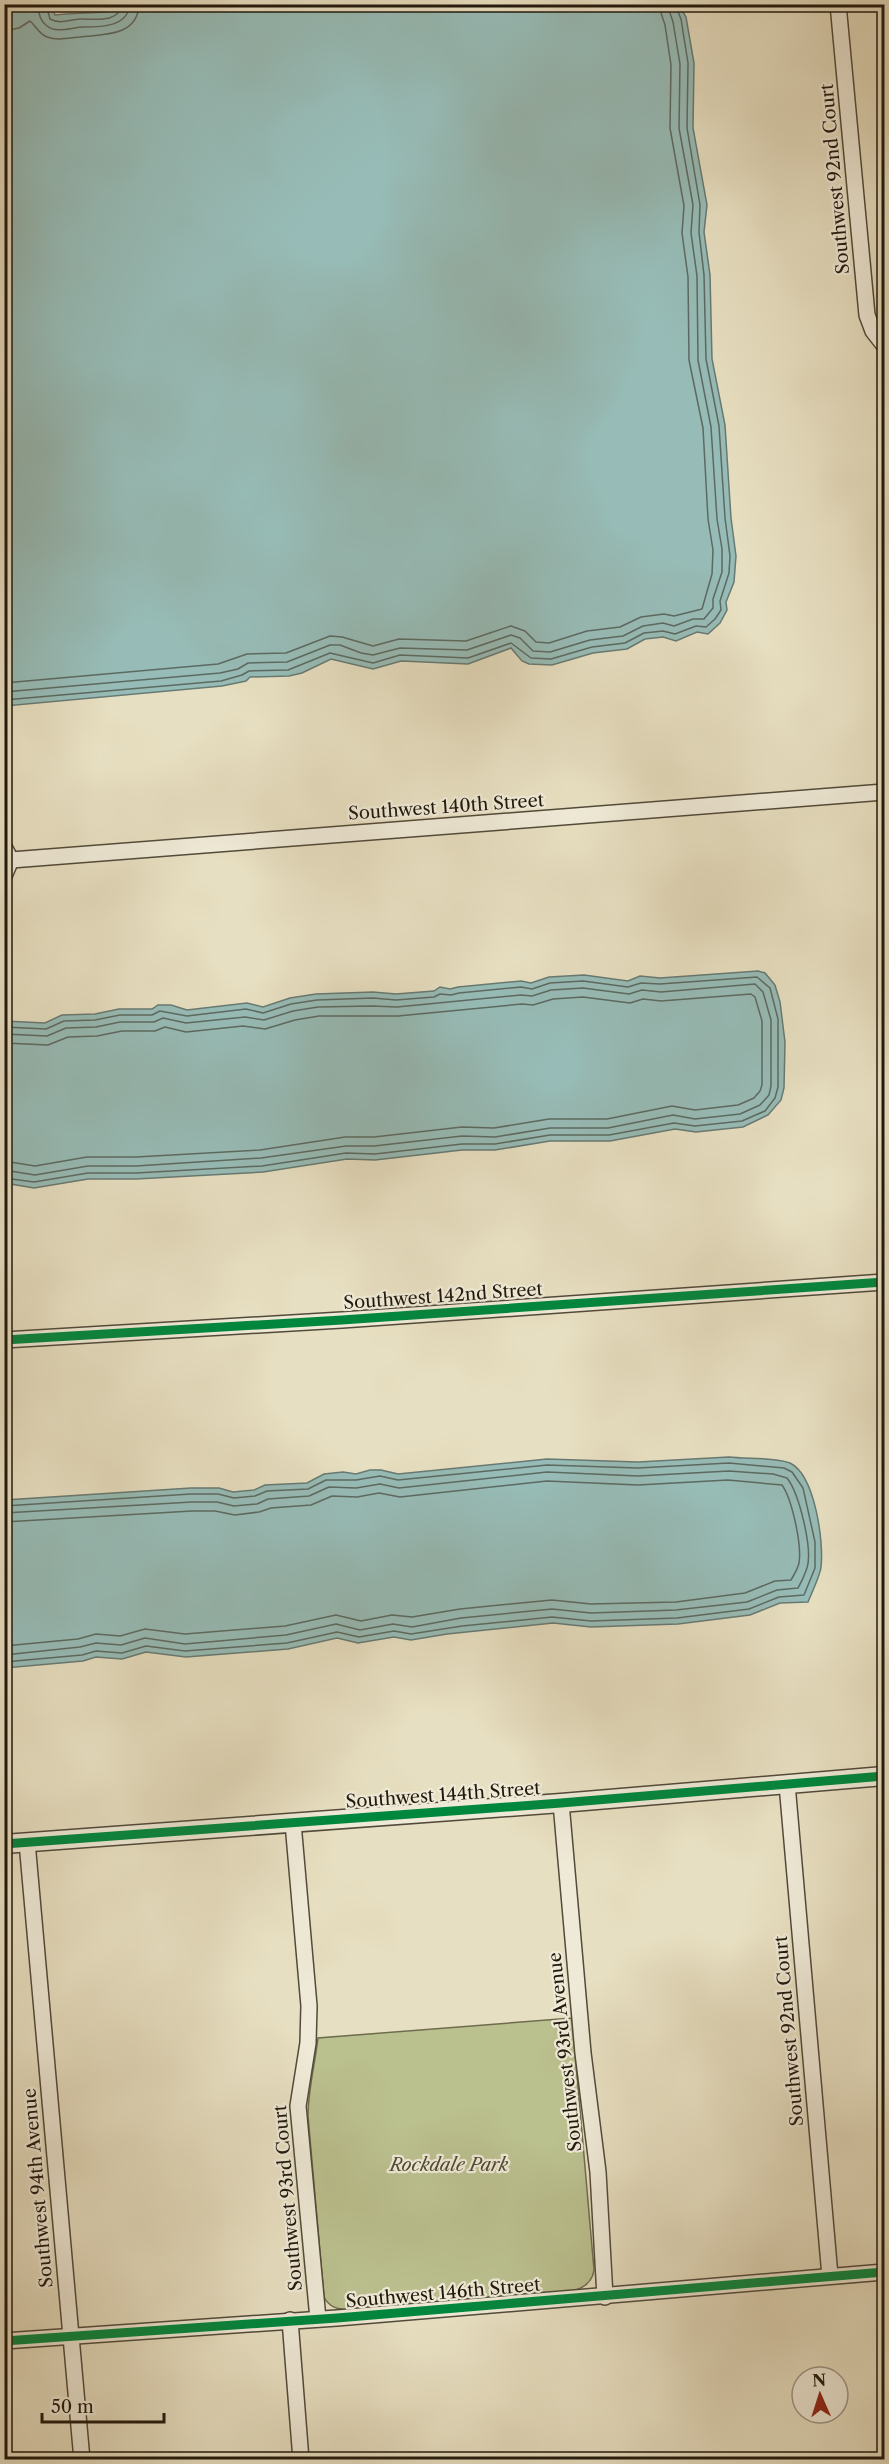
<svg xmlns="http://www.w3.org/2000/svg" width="889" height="2464" font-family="'Libre Caslon Text',serif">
	<rect width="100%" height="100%" fill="#e7dfc1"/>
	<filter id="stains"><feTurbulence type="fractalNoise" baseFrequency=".00333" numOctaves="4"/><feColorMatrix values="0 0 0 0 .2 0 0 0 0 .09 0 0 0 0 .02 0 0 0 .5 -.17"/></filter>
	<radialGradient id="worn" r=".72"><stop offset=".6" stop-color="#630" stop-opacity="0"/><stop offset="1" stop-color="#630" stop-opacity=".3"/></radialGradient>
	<!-- green -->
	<path fill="#bbc08f" stroke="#6e6c4e" stroke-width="1.5" d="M572,2018L594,2270C592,2285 580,2290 567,2292L347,2310C337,2309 329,2307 324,2297L308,2116C308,2090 315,2064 318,2038Z"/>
	<!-- water -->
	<g fill="#97bcb7" stroke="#677a73" stroke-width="1.5">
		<polygon points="118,4 679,5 686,17 694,63 693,128 707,205 704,232 710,275 712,359 725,425 731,518 736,556 734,582 726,602 727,610 720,623 708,634 697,632 676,641 663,637 645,639 627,649 593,653 552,665 529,664 522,661 511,648 468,664 401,661 373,669 331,659 302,673 289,676 250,677 246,681 222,686 5,706 5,9 51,5 55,15 66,14 106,12 112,11"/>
		<polygon points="758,971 765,973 775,985 780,1002 785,1042 784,1088 781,1100 768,1115 743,1127 696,1132 675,1129 610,1141 550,1141 495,1150 462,1150 375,1160 347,1159 263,1172 136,1179 88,1179 34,1188 5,1183 5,1021 45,1023 62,1015 95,1014 119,1009 152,1009 158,1005 171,1005 187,1010 247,1003 263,1007 290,998 316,994 373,992 396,994 434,991 440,987 450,989 458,987 521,981 531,983 549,977 584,975 628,981 640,976 660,978"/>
		<path d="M729,1457C746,1459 775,1457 790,1463C815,1475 824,1542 821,1567C820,1576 812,1592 808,1602L780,1603L750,1615L678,1624L591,1627L553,1623L447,1634L411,1640L394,1637L358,1643L337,1638L288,1649L186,1657L146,1652L122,1659L96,1657L83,1661L5,1668V1500L191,1488H219L233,1492L254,1490L265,1485L307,1483L324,1474L343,1472L356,1474L370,1470H381L398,1474L547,1459L638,1462Z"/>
	</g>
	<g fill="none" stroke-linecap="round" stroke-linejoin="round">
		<!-- shore -->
		<g stroke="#5c6a62" stroke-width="1.5">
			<path d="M38,4C38,12 40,21 47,26C57,34 72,27 84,27C101,27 128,27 130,4"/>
			<path d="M46,4L50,19C61,25 71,19 82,19C95,19 120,23 122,4"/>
			<path d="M4,31L19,28L30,21C36,26 39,34 47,37C58,41 69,38 80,37C103,34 138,37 139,4"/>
			<polyline points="4,683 218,664 247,654 286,653 330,636 342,637 373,646 399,639 466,641 511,626 525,631 536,642 549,643 587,631 620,627 641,617 664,614 674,616 702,609 712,574 713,550 708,519 703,428 689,360 688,277 682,233 684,206 670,128 671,65 665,25 658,4"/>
			<polyline points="4,692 220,673 238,669 248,663 287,662 330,645 340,645 361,653 373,655 400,648 467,650 511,635 520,638 533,651 550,652 590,640 623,636 643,626 663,623 674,626 693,619 704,619 713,608 713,599 722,572 722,549 717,519 711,427 698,360 697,276 691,233 693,205 679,128 680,64 673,22 667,4"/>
			<polyline points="4,700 221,681 242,675 249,671 288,670 330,653 373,663 400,655 468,658 511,643 531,658 551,659 592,647 625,643 644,633 663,631 675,634 696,626 706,627 715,619 721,610 720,601 729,573 730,556 725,518 719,426 706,359 704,275 699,232 700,205 687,128 688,63 681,19 675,4"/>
			<polyline points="4,1027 46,1029 64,1021 95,1020 120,1015 152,1015 160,1011 187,1016 246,1009 263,1013 291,1004 317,1000 373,998 396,1000 434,997 440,994 451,995 459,993 521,987 532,989 550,983 583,981 628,987 641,983 660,984 757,977 770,988 778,1019 778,1087 775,1098 765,1111 742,1121 695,1126 674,1123 609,1135 550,1135 495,1144 462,1144 375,1154 346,1153 262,1166 136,1173 88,1173 34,1182 4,1178"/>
			<polyline points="4,1034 47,1036 66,1028 96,1027 120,1022 154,1022 163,1018 186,1023 245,1017 264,1020 293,1011 318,1007 372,1006 397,1007 521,995 532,996 551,990 583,988 629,994 642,990 661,992 755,984 763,992 771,1020 771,1086 769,1095 760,1105 740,1114 695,1119 673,1115 608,1128 550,1128 495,1137 462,1136 374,1146 346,1146 261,1158 136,1166 88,1166 35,1175 4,1170"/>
			<polyline points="4,1043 48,1045 68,1037 97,1036 122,1031 155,1031 165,1027 186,1032 243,1026 265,1029 295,1020 319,1016 398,1016 522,1004 533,1005 553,999 583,997 630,1003 643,999 661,1001 751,994 755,997 762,1021 762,1085 760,1091 754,1098 738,1105 695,1110 672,1106 607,1119 549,1119 494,1128 462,1127 374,1137 345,1137 260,1150 136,1157 87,1157 35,1166 4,1161"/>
			<polyline points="4,1506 191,1494 218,1494 234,1498 255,1496 267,1491 308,1489 326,1480 356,1480 380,1476 398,1480 547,1465 638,1468 729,1463 784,1468 792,1472 803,1488 815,1542 815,1568 804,1595 779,1597 749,1609 677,1618 591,1621 552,1617 462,1626 411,1634 394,1631 359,1637 337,1632 287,1643 185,1651 146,1646 122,1653 96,1651 82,1655 4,1662"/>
			<path d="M4,1513L192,1502H217L234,1506L257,1504L268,1499L309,1496L329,1487L356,1488L380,1484L399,1488L547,1472L638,1476L729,1471L773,1474L787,1478C799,1493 813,1549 807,1568C805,1574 801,1583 798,1588L777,1590L747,1602L676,1610L591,1613L552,1609L461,1618L412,1627L393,1624L360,1630L336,1624L286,1635L185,1644L145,1638L121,1645L96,1643L80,1647L4,1655"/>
			<path d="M4,1522L192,1511H215L235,1515L259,1512L271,1508L311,1505L332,1496L357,1497L379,1493L400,1497L547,1481L638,1485L728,1480L782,1485C792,1499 802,1545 799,1563C798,1568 794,1575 791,1580L775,1581L745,1593L676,1602L591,1604L552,1600L460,1609L412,1617L392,1615L361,1621L336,1615L285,1626L185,1634L145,1629L120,1636L96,1634L78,1639L4,1646"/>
		</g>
		<!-- minor casing -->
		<g stroke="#524a3a" stroke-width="18">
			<g id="minor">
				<polyline points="838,4 867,315 873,331 884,345"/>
				<polyline points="4,847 11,860 4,876"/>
				<polyline points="11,860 884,792"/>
				<polyline points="4,1340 342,1320 884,1282"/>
				<polyline points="787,1784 830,2276"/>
				<polyline points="561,1803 583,2053 598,2172 605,2297"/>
				<polyline points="293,1823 309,2006 308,2043 298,2106 318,2319"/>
				<polyline points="27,1842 82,2460"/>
				<polyline points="290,2320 301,2460"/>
				<polyline points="4,2341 337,2318 884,2272"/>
			</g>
		</g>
		<!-- tertiary casing -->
		<g stroke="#524a3a" stroke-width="21">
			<polyline id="tertiary" points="4,1844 561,1803 884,1776"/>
		</g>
		<!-- minor -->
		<use href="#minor" stroke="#efead7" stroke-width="15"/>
		<!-- tertiary -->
		<use href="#tertiary" stroke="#efead7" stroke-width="18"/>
		<!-- cycleway casing -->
		<g stroke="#efead7" stroke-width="13">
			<g id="cycleway">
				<polyline points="4,1340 342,1320 884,1282"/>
				<polyline points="4,1844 561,1803 884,1776"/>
				<polyline points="4,2341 337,2318 884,2272"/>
			</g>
		</g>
		<!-- cycleway -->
		<use href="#cycleway" stroke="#00873e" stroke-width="9"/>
	</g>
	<g text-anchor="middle" stroke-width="4.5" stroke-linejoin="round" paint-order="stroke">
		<!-- street labels -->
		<g font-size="18" fill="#20180d" stroke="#efead7">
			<text transform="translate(835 179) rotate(-95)" y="6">Southwest 92nd Court</text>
			<text transform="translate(446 807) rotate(-4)" y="6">Southwest 140th Street</text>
			<text transform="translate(443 1296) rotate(-4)" y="6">Southwest 142nd Street</text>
			<text transform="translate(443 1795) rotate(-4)" y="6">Southwest 144th Street</text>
			<text transform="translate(789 2031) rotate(-95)" y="6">Southwest 92nd Court</text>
			<text transform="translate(565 2052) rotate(-96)" y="6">Southwest 93rd Avenue</text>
			<text transform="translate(38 2188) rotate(-95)" y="6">Southwest 94th Avenue</text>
			<text transform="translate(288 2198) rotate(-95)" y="6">Southwest 93rd Court</text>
			<text transform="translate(443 2293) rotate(-5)" y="6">Southwest 146th Street</text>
		</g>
		<!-- park labels -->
		<g font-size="18" font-style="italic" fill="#4e4a34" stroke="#efead7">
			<text x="449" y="2171">Rockdale Park</text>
		</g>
	</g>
	<!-- margin -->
	<rect width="889" height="2464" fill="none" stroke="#e7dfc1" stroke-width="24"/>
	<rect x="6" y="6" width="877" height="2452" fill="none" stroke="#20180d" stroke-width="3"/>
	<rect x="12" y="12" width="865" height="2440" fill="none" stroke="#20180d" stroke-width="1.5"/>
	<!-- north arrow -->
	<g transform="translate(820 2395) rotate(357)"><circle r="28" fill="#efead7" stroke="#9c9686" stroke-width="1.5"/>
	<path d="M0-4.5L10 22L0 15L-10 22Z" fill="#8f2418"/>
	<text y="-9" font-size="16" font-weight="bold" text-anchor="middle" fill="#20180d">N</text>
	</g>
	<!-- scale -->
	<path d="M42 2413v9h122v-9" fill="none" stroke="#20180d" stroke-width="3"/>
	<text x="51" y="2413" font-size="18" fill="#20180d" stroke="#efead7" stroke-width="4.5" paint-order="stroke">50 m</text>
	<rect width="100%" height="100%" filter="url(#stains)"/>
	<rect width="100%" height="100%" fill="url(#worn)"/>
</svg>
